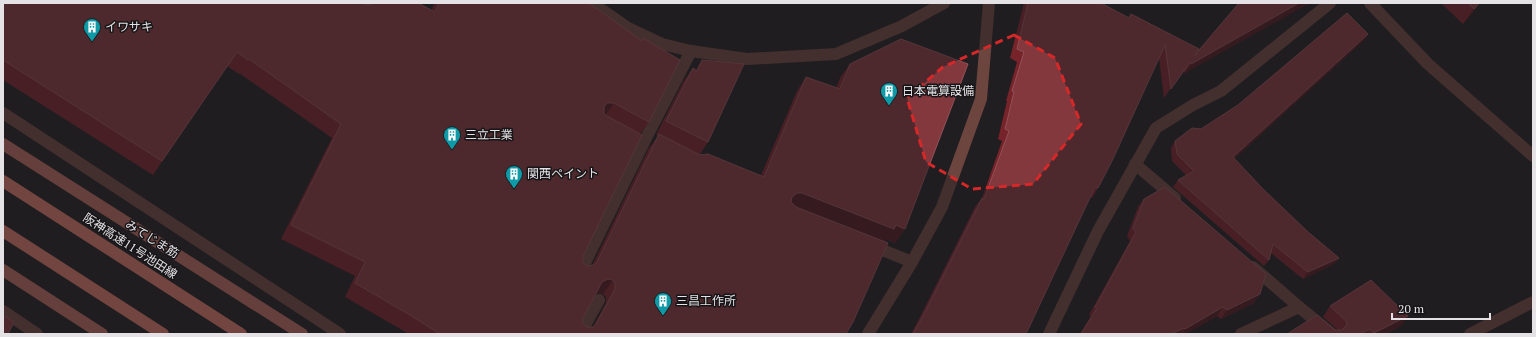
<svg xmlns="http://www.w3.org/2000/svg" width="1536" height="337" font-family="'PT Serif','Noto Sans JP',serif">
	<rect width="100%" height="100%" fill="#201e20"/>
	<g fill="none" stroke-linecap="round" stroke-linejoin="round">
		<!-- minor -->
		<g stroke="#6c453e" stroke-width="12">
			<polyline points="592,3 628,28 662,44 691,51 747,59 836,54 902,26 944,3"/>
			<polyline points="1370,3 1428,64 1533,156"/>
			<polyline points="3,113 340,334"/>
			<polyline points="1135,164 1175,198"/>
			<polyline points="870,245 912,262"/>
			<polyline points="1253,267 1299,307"/>
			<polyline points="580,273 646,138 691,51"/>
			<polyline points="3,311 37,334"/>
			<polyline points="580,334 599,300"/>
			<polyline points="868,334 912,262 942,207 981,99 989,3"/>
			<polyline points="1049,334 1098,231 1156,128 1193,105 1221,91 1330,3"/>
			<polyline points="1241,334 1299,307 1332,334"/>
			<polyline points="1470,334 1533,302"/>
		</g>
		<!-- major -->
		<g stroke="#b9695c" stroke-width="12">
			<polyline points="3,144 302,334"/>
			<polyline points="3,270 102,334"/>
		</g>
		<!-- highway -->
		<g stroke="#d77767" stroke-width="12">
			<polyline points="3,181 241,334"/>
			<polyline points="3,231 163,334"/>
		</g>
	</g>
	<!-- wall -->
	<g fill="#77232a" fill-rule="evenodd">
		<path d="M3,3H418L432,10L434,3H589L641,41L643,38L649,122L640,134L583,256V263L587,266H592L649,148L658,136L656,135L683,82L693,68L696,70L702,60L708,142L700,154L761,175L797,91L806,77L836,88L840,78L850,64L905,229L895,243L887,239L885,242L846,334H409L345,297L355,276L281,239L332,138L239,73V74L227,66L153,175L3,80ZM599,293L603,294L606,297V303L593,327H586L583,323L582,320L596,294Z"/>
		<polygon points="1024,3 1101,3 1128,18 1131,14 1194,56 1239,3 1185,73 1183,71 1164,98 1159,58 1098,188 1092,198 1090,197 1026,334 911,334 918,321 975,207 982,198 1002,141 998,139 1007,101 1006,101 1017,62 1010,58"/>
		<polygon points="1441,3 1480,3 1463,24"/>
		<polygon points="1368,34 1363,41 1234,159 1263,189 1307,231 1339,258 1334,264 1303,279 1271,253 1269,260 1264,266 1173,187 1178,180 1186,175 1172,161 1171,148 1175,141 1201,129"/>
		<polygon points="1144,199 1254,303 1221,319 1217,316 1185,334 1080,334 1091,316 1089,315 1130,241 1127,236 1138,207"/>
		<polygon points="1330,306 1401,326 1385,334 1287,334 1335,330 1338,330 1323,317"/>
	</g>
	<!-- shaded-wall -->
	<g fill="#4f191e">
		<polygon points="1299,3 1310,3 1185,73 1191,64"/>
		<polygon points="1479,3 1480,3 1463,24 1474,9"/>
		<polygon points="1368,34 1363,41 1228,164 1233,157"/>
		<polygon points="607,103 614,103 604,117 604,107"/>
		<polygon points="797,193 802,193 896,225 905,229 895,243 887,239 884,243 787,207 792,197"/>
		<polygon points="1339,258 1334,264 1303,279 1308,272"/>
		<polygon points="608,279 613,280 603,294 599,293 592,296 602,282"/>
		<polygon points="1260,294 1254,303 1221,319 1227,310"/>
		<polygon points="1223,307 1217,316 1185,334 1181,334 1185,329"/>
		<polygon points="1408,316 1401,326 1385,334 1373,334 1374,333"/>
		<polygon points="1184,328 1180,334 1172,334"/>
		<polygon points="1370,329 1366,334 1361,334"/>
	</g>
	<!-- building -->
	<g fill="#83383e" stroke="#925258" fill-rule="evenodd">
		<path d="M3,3H364L366,5H370L373,3H418L435,12L439,3H589L642,41L643,38L680,60L649,122L614,103H607L604,107V114L607,116L642,135L583,256V263L587,266L594,265L597,262L659,134L700,155L708,154L764,177L806,77L840,89L850,64L901,39L968,64L905,229L896,225L894,229L802,193H797L792,197L791,202L796,207L888,243L853,322L846,334H440L410,315L355,283L365,262L291,225L341,124L249,59L248,60L237,52L162,161L3,60ZM608,279L613,280L615,283V289L596,324L593,327H586L583,323L582,320L602,282Z"/>
		<polygon points="1028,3 1101,3 1129,18 1131,14 1199,49 1194,56 1239,3 1299,3 1191,64 1190,62 1171,89 1165,45 1112,161 1098,188 1095,187 1026,334 913,334 925,312 982,198 984,199 1009,131 1005,129 1014,92 1012,91 1024,52 1017,49"/>
		<polygon points="1468,3 1479,3 1474,9"/>
		<polygon points="1347,13 1368,34 1233,157 1263,189 1307,231 1339,258 1308,272 1273,244 1269,260 1178,180 1194,171 1177,154 1175,141 1192,128 1201,129 1238,105"/>
		<polygon points="702,60 744,64 708,142 666,121 693,68 697,71"/>
		<polygon points="1165,187 1266,274 1260,294 1227,310 1223,307 1185,329 1184,328 1172,334 1081,334 1097,308 1095,307 1136,232 1133,228 1144,199"/>
		<polygon points="1371,280 1408,316 1374,333 1370,329 1361,334 1287,334 1317,315 1335,330 1342,330 1347,325 1346,321 1330,306"/>
		<polygon points="3,315 14,322 8,334 3,334"/>
	</g>
	<!-- marked area -->
	<path d="M0 0H1536V337H0ZM1014,35L1055,58L1081,124L1033,184L972,189L926,162L907,98L943,67Z" fill="#201e20" fill-opacity=".55" fill-rule="evenodd"/>
	<path fill="none" stroke="#d62828" stroke-width="3" stroke-dasharray="8 5" stroke-linejoin="round" d="M1014,35L1055,58L1081,124L1033,184L972,189L926,162L907,98L943,67Z"/>
	<!-- icons -->
	<defs>
		<g id="building-pin" transform="scale(0.9)"><path d="M0 17L-7.5 6A9.5 9.5 0 1 1 7.5 6Z" fill="#0f9aa8" stroke="#171517"/><path d="M-4-6H4V6H1V3H-1V6H-4ZM-2.5-4.3h1.7v1.8h-1.7ZM.8-4.3h1.7v1.8H.8ZM-2.5-1h1.7V.8h-1.7ZM.8-1h1.7V.8H.8Z" fill="#fff"/></g>
	</defs>
	<g fill-rule="evenodd">
		<use href="#building-pin" x="92" y="27"/>
		<use href="#building-pin" x="889" y="91"/>
		<use href="#building-pin" x="452" y="135"/>
		<use href="#building-pin" x="514" y="174"/>
		<use href="#building-pin" x="663" y="301"/>
	</g>
	<g text-anchor="middle" stroke-width="3" stroke-linejoin="round" paint-order="stroke">
		<!-- poi labels -->
		<g font-size="12" fill="#e4e2e4" stroke="#171517" text-anchor="start">
			<text x="105" y="31">イワサキ</text>
			<text x="902" y="95">日本電算設備</text>
			<text x="465" y="139">三立工業</text>
			<text x="527" y="178">関西ペイント</text>
			<text x="676" y="305">三昌工作所</text>
		</g>
		<!-- street labels -->
		<g font-size="12" fill="#e4e2e4" stroke="#171517">
			<text transform="translate(152 239) rotate(32)" y="4">みてじま筋</text>
			<text transform="translate(130 246) rotate(33)" y="4">阪神高速11号池田線</text>
		</g>
	</g>
	<!-- border -->
	<rect width="1536" height="337" fill="none" stroke="#e4e2e4" stroke-width="8"/>
	<!-- scale -->
	<path d="M1392 313v6h98v-6" fill="none" stroke="#e4e2e4" stroke-width="2"/>
	<text x="1398" y="313" font-size="12" fill="#e4e2e4" stroke="#171517" stroke-width="3" paint-order="stroke">20 m</text>
</svg>
